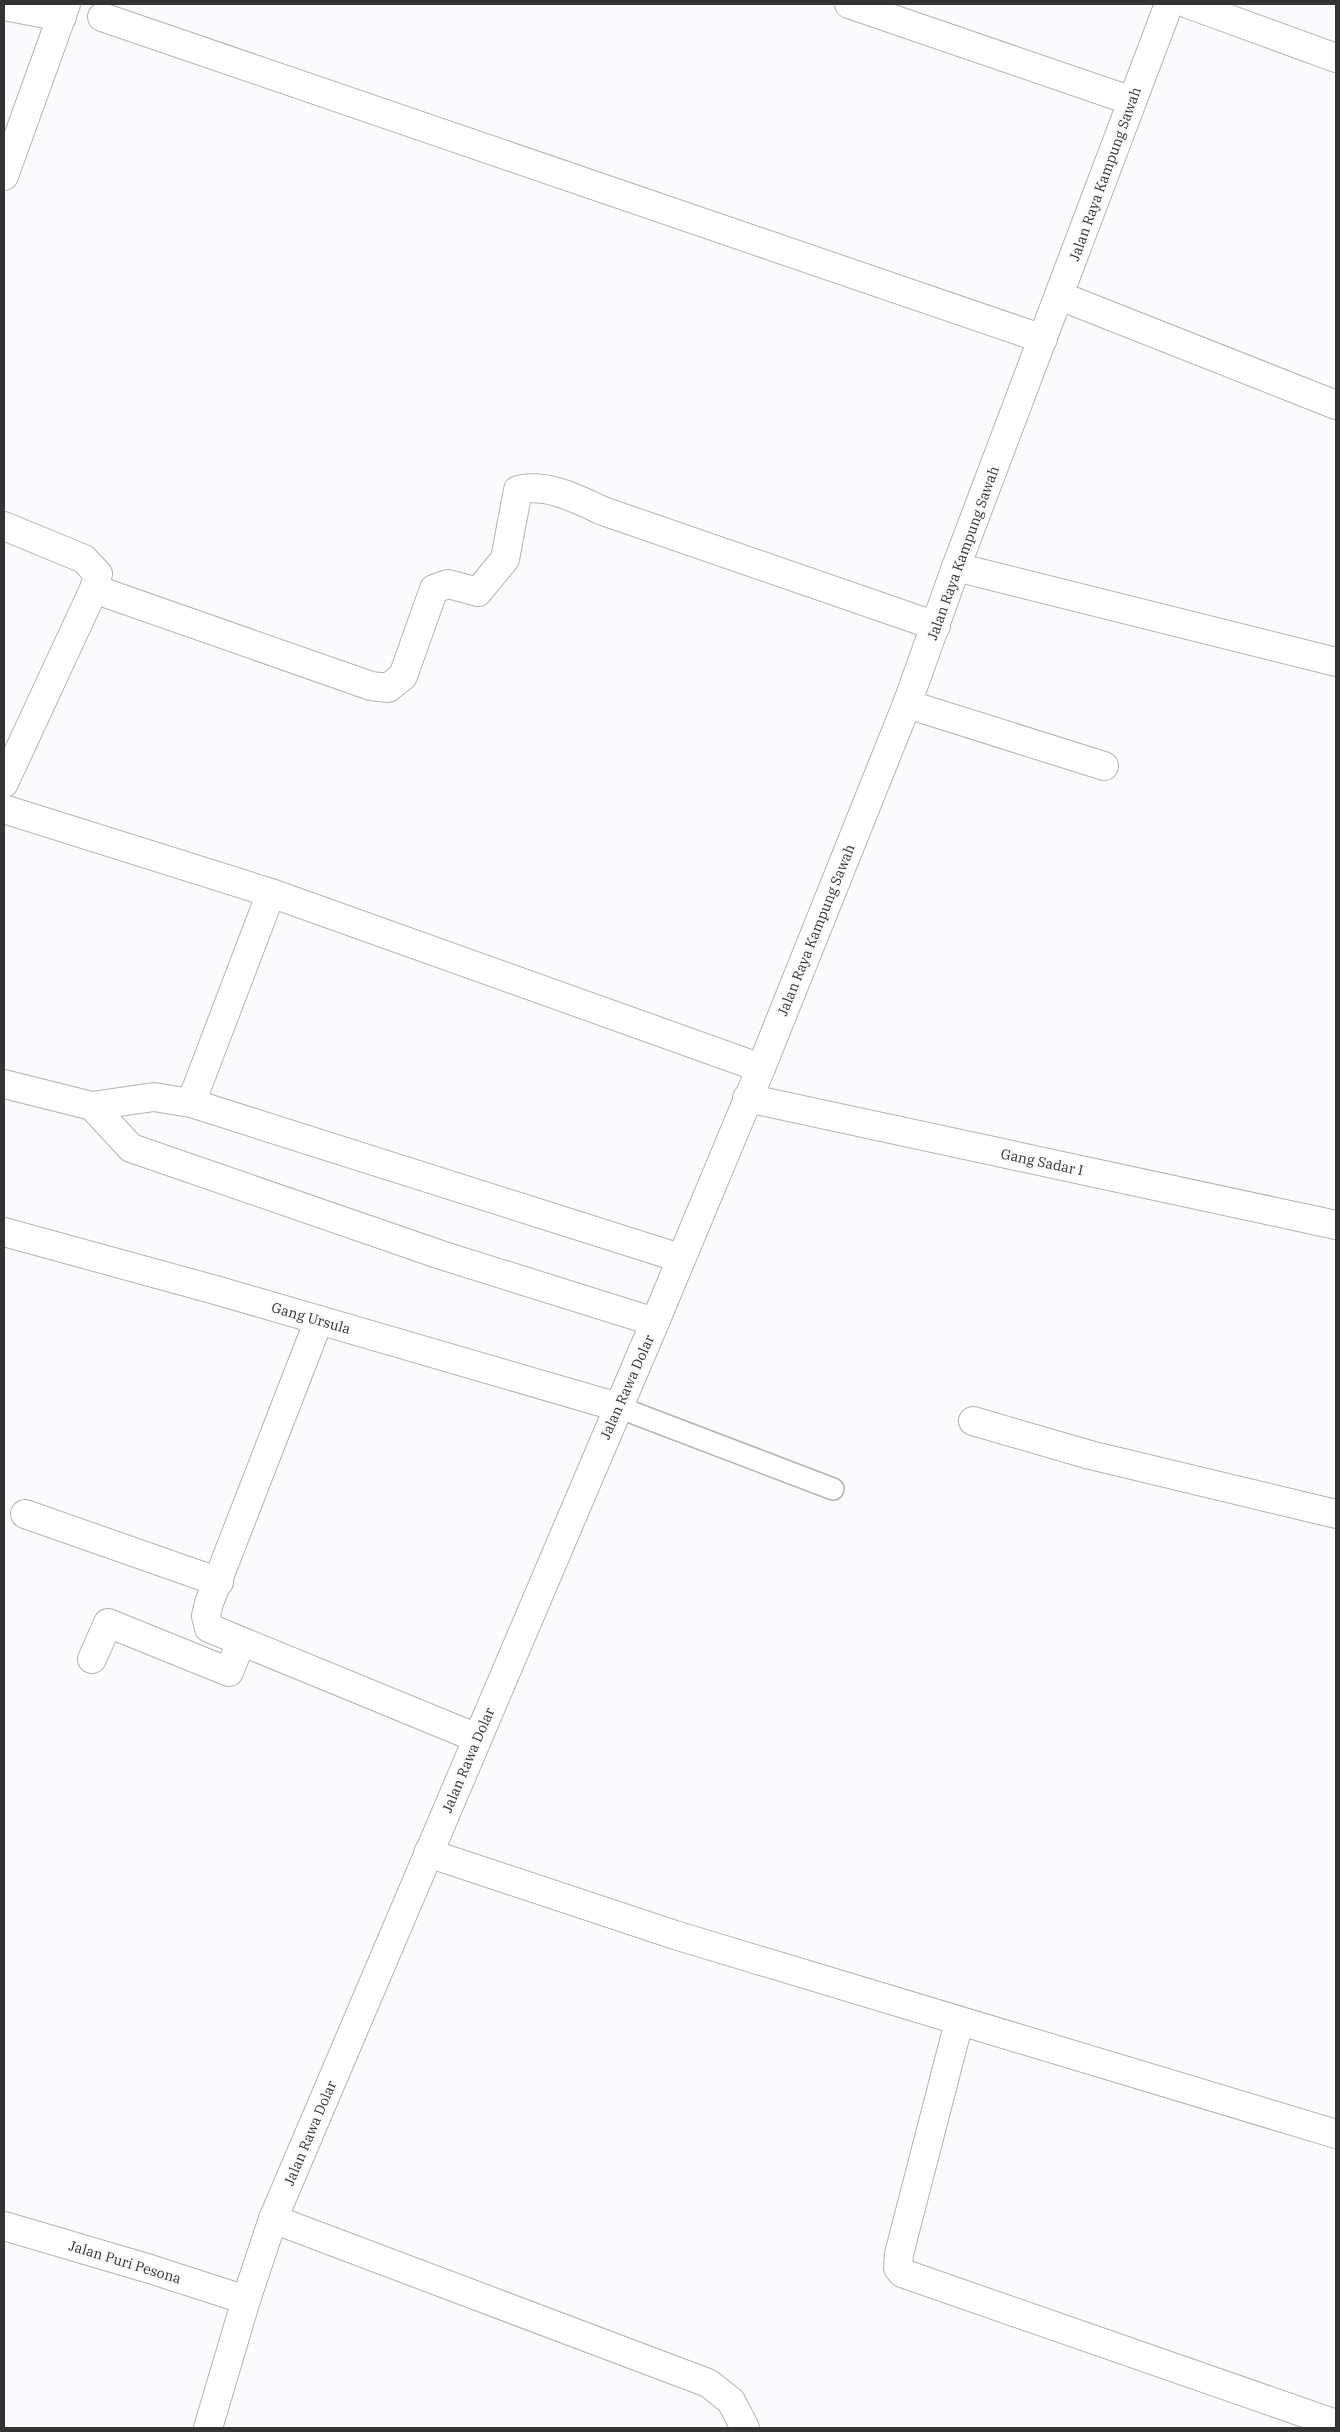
<svg xmlns="http://www.w3.org/2000/svg" width="1340" height="2432" font-family="'IBM Plex Serif',serif">
	<rect width="100%" height="100%" fill="#fafbff"/>
	<g fill="none" stroke-linecap="round" stroke-linejoin="round">
		<!-- lane casing -->
		<g stroke="#b1b3b7" stroke-width="24">
			<polyline id="lane" points="618,1407 833,1489"/>
		</g>
		<!-- street casing -->
		<g stroke="#b1b3b7" stroke-width="30">
			<g id="street">
				<polyline points="849,4 1132,101"/>
				<polyline points="1188,4 1336,58"/>
				<polyline points="4,6 62,17"/>
				<polyline points="102,17 1043,339"/>
				<polyline points="4,176 66,4"/>
				<polyline points="1060,296 1336,405"/>
				<polyline points="4,526 84,559 98,574 94,589"/>
				<polyline points="956,567 1336,662"/>
				<polyline points="907,704 1104,766"/>
				<path d="M4,783L94,589L371,686L388,688L403,676L434,589L448,584L478,592L505,559L518,490C547,483 577,499 603,511L936,626"/>
				<polyline points="4,809 271,893 761,1068"/>
				<polyline points="4,1084 92,1106 154,1097 191,1103 680,1258"/>
				<polyline points="747,1098 1336,1225"/>
				<polyline points="191,1103 271,893"/>
				<polyline points="92,1106 131,1148 441,1255 655,1322"/>
				<polyline points="4,1232 219,1291 618,1407"/>
				<polyline points="319,1320 209,1603 206,1616 209,1628 477,1738"/>
				<polyline points="973,1421 1090,1455 1336,1514"/>
				<polyline points="25,1514 219,1582"/>
				<polyline points="92,1659 108,1623 229,1672 241,1642"/>
				<polyline points="428,1853 675,1935 1336,2134"/>
				<polyline points="959,2022 899,2254 898,2268 902,2273 1336,2424"/>
				<polyline points="273,2219 708,2383 731,2401 745,2428"/>
				<polyline points="4,2226 150,2269 246,2300"/>
			</g>
		</g>
		<!-- secondary casing -->
		<g stroke="#b1b3b7" stroke-width="30">
			<polyline id="secondary" points="208,2428 246,2300 273,2219 655,1322 761,1068 907,704 956,567 1169,4"/>
		</g>
		<!-- lane -->
		<use href="#lane" stroke="#fff" stroke-width="21"/>
		<!-- street -->
		<use href="#street" stroke="#fff" stroke-width="28"/>
		<!-- secondary -->
		<use href="#secondary" stroke="#fff" stroke-width="28"/>
	</g>
	<g text-anchor="middle" stroke-width="5" stroke-linejoin="round" paint-order="stroke">
		<!-- street labels -->
		<g font-size="14" fill="#323334" stroke="#fafbff">
			<text transform="translate(1105 174) rotate(-70)" y="5">Jalan Raya Kampung Sawah</text>
			<text transform="translate(963 553) rotate(-70)" y="5">Jalan Raya Kampung Sawah</text>
			<text transform="translate(816 930) rotate(-68)" y="5">Jalan Raya Kampung Sawah</text>
			<text transform="translate(1042 1162) rotate(12)" y="5">Gang Sadar I</text>
			<text transform="translate(311 1318) rotate(16)" y="5">Gang Ursula</text>
			<text transform="translate(627 1387) rotate(-66)" y="5">Jalan Rawa Dolar</text>
			<text transform="translate(468 1760) rotate(-67)" y="5">Jalan Rawa Dolar</text>
			<text transform="translate(310 2133) rotate(-67)" y="5">Jalan Rawa Dolar</text>
			<text transform="translate(125 2262) rotate(17)" y="5">Jalan Puri Pesona</text>
		</g>
	</g>
	<!-- border -->
	<rect width="1340" height="2432" fill="none" stroke="#323334" stroke-width="10"/>
</svg>
